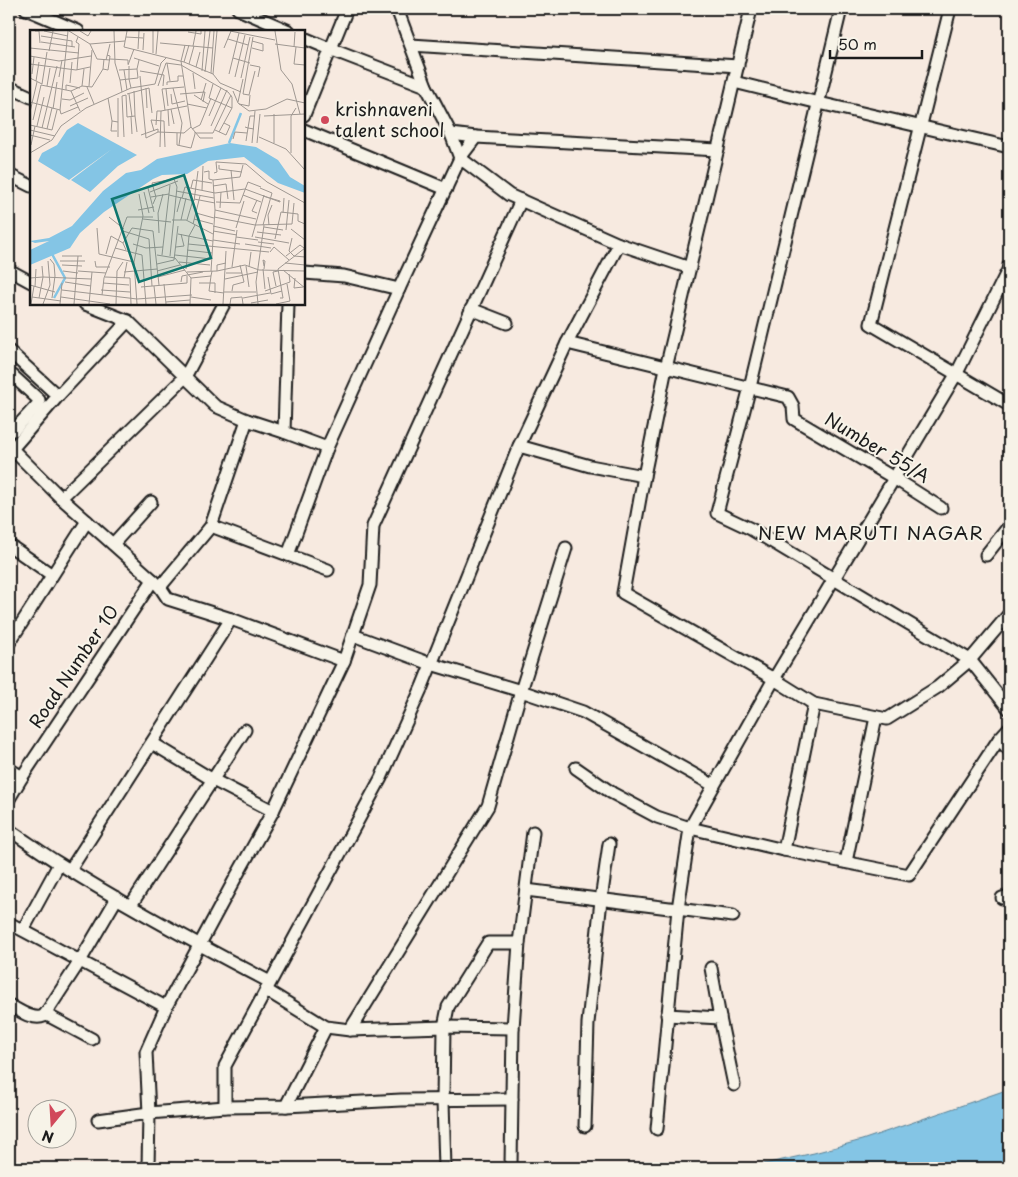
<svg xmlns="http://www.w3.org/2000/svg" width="1018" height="1177" font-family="'Playpen Sans',sans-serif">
	<rect width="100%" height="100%" fill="#f7eae0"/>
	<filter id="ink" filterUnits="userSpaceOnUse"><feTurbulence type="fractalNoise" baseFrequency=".02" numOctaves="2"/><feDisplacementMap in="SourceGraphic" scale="10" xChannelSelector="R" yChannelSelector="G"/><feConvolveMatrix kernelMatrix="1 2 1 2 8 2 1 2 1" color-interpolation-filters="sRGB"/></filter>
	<g filter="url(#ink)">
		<!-- water -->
		<polygon fill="#84c5e5" stroke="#5a8195" points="1009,1089 1009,1168 746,1168 814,1153 862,1140"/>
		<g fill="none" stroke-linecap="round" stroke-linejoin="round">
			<!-- street casing -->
			<g stroke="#1c1c1c" stroke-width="15">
				<g id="street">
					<polyline points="26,9 78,31"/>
					<polyline points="238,9 289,31"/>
					<polyline points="397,9 426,86 451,134 460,158 509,195 619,244 690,268"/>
					<polyline points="751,9 666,368 644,476 623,593 774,679 814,704 887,719 938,687 970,660 1009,614"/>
					<polyline points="841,9 750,387 717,513 751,529 834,579 970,660 1009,709"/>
					<polyline points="950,9 871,324 1009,405"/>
					<polyline points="304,38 330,49 426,86"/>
					<polyline points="411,45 738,66"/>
					<polyline points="734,82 819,103 1009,147"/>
					<polyline points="9,87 31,97"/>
					<polyline points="304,115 347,9"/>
					<polyline points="304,130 446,189"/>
					<polyline points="451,134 476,137"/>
					<polyline points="9,175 31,186"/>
					<polyline points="9,270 31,282"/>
					<polyline points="304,273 344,276 399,289"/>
					<polyline points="85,304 128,321 215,406 247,420 284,432 327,448"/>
					<polyline points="471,309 507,323"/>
					<polyline points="567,343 788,397 793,406 794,419 894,478 941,508"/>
					<polyline points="9,351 58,396"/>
					<polyline points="9,374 13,376 39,400 39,403 14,430 9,429"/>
					<polyline points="284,432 288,304"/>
					<polyline points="9,446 61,498 153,580 160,587 168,599 231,619 344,661"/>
					<polyline points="519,446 590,466 644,476"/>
					<polyline points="12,449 58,396 128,321"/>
					<polyline points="61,498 185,377 224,304"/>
					<polyline points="211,526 328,570"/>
					<polyline points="113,544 151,502"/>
					<polyline points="9,545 52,575"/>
					<polyline points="288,555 327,448 399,289 460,158 476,137 718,150"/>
					<polyline points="986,555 1009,526"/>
					<polyline points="160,587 211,526 247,420"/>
					<polyline points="353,635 431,664 521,691 583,712 713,785"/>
					<polyline points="9,643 87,521"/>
					<polyline points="999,739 1009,750"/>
					<polyline points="152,743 213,780 273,811"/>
					<polyline points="576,768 612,793 657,817 690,828 784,850 909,875 999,739 1009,728"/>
					<polyline points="9,769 22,777"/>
					<polyline points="9,799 22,777 153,580"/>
					<path d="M9,830C26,841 42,853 60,864C128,907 199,945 270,982"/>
					<polyline points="784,850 814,704"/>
					<polyline points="846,862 876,717"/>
					<polyline points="70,870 231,619"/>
					<polyline points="526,890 733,916"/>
					<polyline points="1002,898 1009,896"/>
					<polyline points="131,905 245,730"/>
					<polyline points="9,923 166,1007"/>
					<polyline points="23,930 59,864"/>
					<polyline points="711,968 720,1018"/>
					<polyline points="266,990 326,1027 350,1030 444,1027 513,1028"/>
					<path d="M9,1005C19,1010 33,1021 44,1016L80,961L117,898"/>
					<polyline points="45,1014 92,1039"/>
					<polyline points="667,1015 720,1018 734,1085"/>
					<polyline points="350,1030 488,806 521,691 566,548"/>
					<polyline points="286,1106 326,1027"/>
					<polyline points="225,1107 225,1066 381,778 422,687 519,446 567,343 619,244"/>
					<polyline points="98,1120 149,1113 225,1107 286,1106 401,1100 512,1099"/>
					<polyline points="585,1126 588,1023 601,900 609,844"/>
					<polyline points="657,1129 678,909 690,828 774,679 957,373 1008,270 1009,265"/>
					<polyline points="511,1165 513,1028 519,943 533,832"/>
					<polyline points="148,1168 149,1113 146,1052 166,1007 236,877 273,811 344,661 370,585 373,526 521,200"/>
					<polyline points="445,1168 443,1101 444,1027 448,1007 488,943 519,943"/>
				</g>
			</g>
			<!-- street -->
			<use href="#street" stroke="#f7f3e8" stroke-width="11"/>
		</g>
	</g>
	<!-- markers -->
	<circle fill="#d1495b" stroke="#f7f3e8" stroke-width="2" cx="325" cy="120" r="5"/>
	<g text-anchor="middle" stroke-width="4" stroke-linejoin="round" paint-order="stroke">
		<!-- poi labels -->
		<g font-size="18" fill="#1c1c1c" stroke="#f7f3e8" text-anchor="start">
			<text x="335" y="116">krishnaveni<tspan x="335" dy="21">talent school</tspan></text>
		</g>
		<!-- street labels -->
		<g font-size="18" fill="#1c1c1c" stroke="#f7f3e8">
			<text transform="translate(877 448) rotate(31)" y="6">Number 55/A</text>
			<text transform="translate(74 667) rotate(-56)" y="6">Road Number 10</text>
		</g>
		<!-- neighbourhood labels -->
		<g font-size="19" letter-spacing="1" fill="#1c1c1c" stroke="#f7f3e8">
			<text x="871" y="540">NEW MARUTI NAGAR</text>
		</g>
	</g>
	<!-- overview -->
	<g transform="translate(30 30)">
		<rect width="275" height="275" fill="#f7eae0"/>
		<path d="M48,93L107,125L88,136L60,162L41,150L82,119L39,150L8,131L12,123L27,115L37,100ZM200,113L226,117L248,130L260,147L275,156V163L248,153L214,127L178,131L157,144L132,145L123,149L74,182L50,203L40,218L0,235V220L19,211L5,213L0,211L19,208L42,196L73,161L96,143L111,140L127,129Z" fill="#84c5e5"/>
		<path fill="none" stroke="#84c5e5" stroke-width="2.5" d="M199,113L211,83M22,224L35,248L24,268"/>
		<path fill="none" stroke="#9f9892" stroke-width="1" d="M5,1H9L10,13M14,1L38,6M39,1L60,14L95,11M50,1L58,6L61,1M84,1L85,33L90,50M97,1L94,17L154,32L183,44L190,53L211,62M123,1V23M200,1L245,10M245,1L251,40L262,54L270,84M158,2L171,4V1M11,6L42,11V17M96,7L113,8M223,7L213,64L219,65L225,41M198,9L218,15M11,12L45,17M130,13L183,18M60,14L67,29L80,30M245,14L275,18M155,15L151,31L161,97L170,108H183M163,16L166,1M264,17L265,2M266,17L264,34L275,35M0,18L49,23M194,18L201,1M222,18L233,21V14L222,11M108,19L109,1M113,20L114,3M19,21L23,1M126,24L128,1M0,26L29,31L61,26M104,28L129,36M203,28L220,33M80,29L98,30V34M76,30L80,14M154,32L159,15M137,33L140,51M0,34L46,40L60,37M159,34L164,16M98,35L104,19M220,35L230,37L228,47M99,36V49L108,48L107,39M166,37L170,22M73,39L78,40L80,26L77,25M47,40L49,14L46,12L48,7M89,40L107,39L109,30M94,40L97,60M110,41L134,45L133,56M172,41L175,1M175,42L180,1M163,43L165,59M181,43L184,1M2,44L4,27M183,44L187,1M199,44L209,3M110,46L116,108L128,102L154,103L161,97M29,47L32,30M205,47L215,5M0,48L12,54L17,22M211,48L220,7M6,51L9,32M40,53L42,32M183,54L179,68L202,78L189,102M11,55L41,61L52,56L62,57L73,39L74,29M137,55V52L148,51V46H153M17,56L20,38M52,56L54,39M59,56L62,20M128,56L136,33L151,35L198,62L202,67V78M57,57L64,74M116,58L117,78M143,58L152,93L149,115M136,59L138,76M36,60V55L50,58M41,61L50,81M104,61L105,86M203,61L208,73L219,81L236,79L257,69L275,73M92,62L90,50L99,49L101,58M97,64L119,58L122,83M99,64L102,87M141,64L142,74L155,71M150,64L175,62L173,72M164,65L178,74M78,68L82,91L88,92V107M88,68V92M32,69L40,70L54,63M171,70L176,53M0,72L30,80L38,1M208,72L213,49M157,74L177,78M209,74L219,76L220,65M40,76L58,68M23,79L27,52M141,79L144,94M30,80L31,84L48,77M135,80L132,59L154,57M138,80L139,96M0,82L7,52M244,84V113M179,86L191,58M234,86L275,84M101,87L102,104M3,90L11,55M82,91L81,101H87M0,95L22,100L27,80M126,95L127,81H131M7,96L14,67M181,96L197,60M215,97L218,98L220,86H225M12,98L27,36M17,99L22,78M162,99L170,95L181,68M0,100L25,106M185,100L196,105L200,96L194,93M124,101L121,90L134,91L135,117M147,103V115L161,118L165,104M164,103H183L201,65M0,105L20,110M111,105L128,99V102M94,107L92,66L96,65L97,87L105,86L107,102M229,107L256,119L275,140M203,109L205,102L217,103M216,111L218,98L224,99M222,113L225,81M227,113L230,84M1,115L5,96M130,117L131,81L157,76M0,123L22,110L31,96L56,78L101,58L125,54L131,33L136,28M261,123V86L266,78M189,135V139L212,142M201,140L204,170M174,142L179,141V149L183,150L210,147L213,135M184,143L187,142L186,132L216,134L237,152L275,173M183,156L196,154L198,169M118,158L124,182M161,158L163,150L182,153M230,158L242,163L233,195M172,160L173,136M146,161L184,168M114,162L119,183M120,162L148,151M185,163L215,159L250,172V171L233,166M139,165L164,171L168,141M213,165L231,172M121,167L139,164M152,168L155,157L185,163M164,169L185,173M227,170L222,181L227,183M186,172L210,173L218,152L231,157M123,174L126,167L122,153L144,149L147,157L140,226M190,178L191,162M108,180L124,177M185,180L226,189M147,182L151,167M166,183L184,188M253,183L254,168M79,187L94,199M184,187L225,195L262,194L264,173M113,189L141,192M164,189L183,194M142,190H156L183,204M151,190L156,168M157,190L163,170M163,194L170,166M239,195L238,185L242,175M183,196L205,201M234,197L253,200M67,198L69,224L104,232M206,198L214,171M261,199L275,210M256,200L259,170M93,201L119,209L122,256M183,201L207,205M227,202L251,205M129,203L128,183L133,164M148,204L183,211M206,207L228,210M222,207L234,165M225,207L259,213M262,208L259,221L264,226L275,227M245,209L251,182L268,184V191L275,194M183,210L210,214M228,212L244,214M93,213L102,198L123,201L129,255M103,214L116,218L133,217M158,214L239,222M215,214L241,218M146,217L154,216L151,204M85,218L112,225L116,274M157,220L182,223M240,222L244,217L259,230M76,224L81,206L93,213L96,220M127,225L145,228L161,248L160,274M132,225L140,155M145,225L181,229M32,226H52M256,226L270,215L274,218M20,229L24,234L25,246L22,268M30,231H55M65,231L66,237H80M149,232L180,235M255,233L275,235M127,234L144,230L148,196M32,235L52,236M12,236L13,247L61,249M216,236L219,257M202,237L207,200M219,237L221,222M156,239L159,206L165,195M233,239L235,259M234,239L235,231L233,230L234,236M248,239L275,218M248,239L253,268H250M253,240L275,258M33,241L48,243M48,241L76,243M127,241L150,235M181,241L185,180L183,150M187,241V235L196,233M94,242L127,239M157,242L187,241L215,235L229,240L275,241M196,243H212M181,246L179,261L194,263M75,247L100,248L101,274M128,247L155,240M238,247L241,264L252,261M0,248L13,247L9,268M94,248L97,232M161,248L181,246L182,241M265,248L264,258L273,257M195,249L228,242M35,252L61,256M151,252L152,246L173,242M73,253L99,255M169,253H185V263M134,254L136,274M0,255L25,262M124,256L126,274M246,256L243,242L248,241M5,257L6,239M111,257L157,253V246M32,260L107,269L162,265M71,260L100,262M202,261L203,255L214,252L210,235M235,261L260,252L259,244M194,262H226M72,265L74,248L97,187H123M2,267L31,271M31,267L80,274M161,267L181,270M213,268L240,263M136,272L160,270M221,273L238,270M1,274L4,256M13,274L20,255L18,231M30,274L32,253M44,274L48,226M59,274L62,242M86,274L87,241L93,232M107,274L104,232L113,186L109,164M193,274L196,221M200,274L201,268L212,267L213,274M228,274L226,252L234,195M246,274L260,271L257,254"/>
		<path fill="#0f766e" fill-opacity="0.15" stroke="#0f766e" stroke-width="2.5" d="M154,145L181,228L109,252L82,169Z"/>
		<rect width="275" height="275" fill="none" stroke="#1c1c1c" stroke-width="2.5"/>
	</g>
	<!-- margin -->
	<rect width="1018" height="1177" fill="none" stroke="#f7f3e8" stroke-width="30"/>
	<rect x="15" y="15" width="988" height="1147" fill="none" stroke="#1c1c1c" stroke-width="2" filter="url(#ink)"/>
	<!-- north arrow -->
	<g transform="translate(52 1124) rotate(198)"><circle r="24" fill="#f7f3e8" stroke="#9f9d96"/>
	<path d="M0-4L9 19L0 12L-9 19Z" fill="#d1495b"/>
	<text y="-8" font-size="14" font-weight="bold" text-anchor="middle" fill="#1c1c1c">N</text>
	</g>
	<!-- scale -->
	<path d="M830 50v8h92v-8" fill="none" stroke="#1c1c1c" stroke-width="2.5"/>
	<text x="838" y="50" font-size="15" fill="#1c1c1c" stroke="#f7f3e8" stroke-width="4" paint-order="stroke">50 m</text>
</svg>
